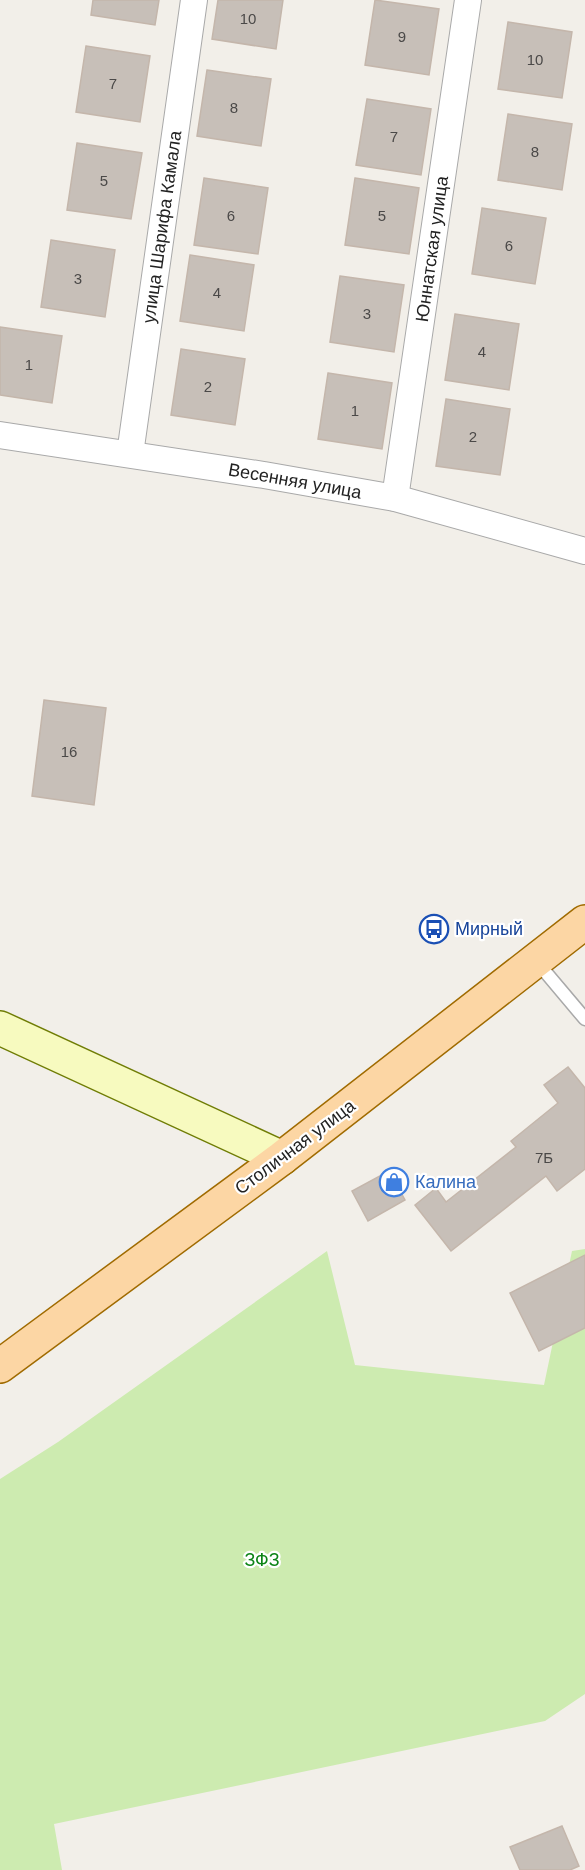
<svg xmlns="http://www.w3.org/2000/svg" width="585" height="1870" font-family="Arial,sans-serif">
	<rect width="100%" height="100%" fill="#f2efe9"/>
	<!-- grass -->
	<polygon fill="#cdebb0" points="585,1249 585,1694 545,1721 54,1824 62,1870 0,1870 0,1479 58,1442 327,1251 355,1365 544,1385 572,1251"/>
	<!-- building -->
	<g fill="#c7bfb8" stroke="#c4b6ab" stroke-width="1.5">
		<polygon points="93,0 159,0 155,25 91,15"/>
		<polygon points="218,0 283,0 276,49 212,39"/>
		<polygon points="375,0 439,9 429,75 365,65"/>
		<polygon points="508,22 572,32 562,98 498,89"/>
		<polygon points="86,46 150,56 140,122 76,112"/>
		<polygon points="207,70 271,79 261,146 197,136"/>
		<polygon points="367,99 431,109 421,175 356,165"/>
		<polygon points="508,114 572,124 562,190 498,180"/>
		<polygon points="77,143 142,153 131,219 67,210"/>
		<polygon points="204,178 268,188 258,254 194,245"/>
		<polygon points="355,178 419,188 409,254 345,245"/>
		<polygon points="482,208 546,218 535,284 472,274"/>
		<polygon points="51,240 115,250 105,317 41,307"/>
		<polygon points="190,255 254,265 244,331 180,321"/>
		<polygon points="340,276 404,285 394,352 330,342"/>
		<polygon points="455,314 519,324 509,390 445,380"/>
		<polygon points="0,327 62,336 52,403 0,395"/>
		<polygon points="181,349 245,359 235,425 171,415"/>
		<polygon points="328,373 392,383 382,449 318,439"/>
		<polygon points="446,399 510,409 500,475 436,466"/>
		<polygon points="44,700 106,708 94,805 32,796"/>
		<polygon points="568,1067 585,1088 585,1169 557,1191 546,1176 451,1251 415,1205 436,1188 446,1202 516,1147 511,1141 558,1103 544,1085"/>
		<polygon points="389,1171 405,1200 368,1221 352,1191"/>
		<polygon points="585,1255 585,1328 539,1351 510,1293"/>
		<polygon points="562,1826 579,1866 570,1870 520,1870 510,1847"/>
	</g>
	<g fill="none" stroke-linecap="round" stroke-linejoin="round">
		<!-- lane casing -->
		<g stroke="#a9a9a9" stroke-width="15">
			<polyline id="lane" points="537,962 585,1019"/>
		</g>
		<!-- street casing -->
		<g stroke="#a9a9a9" stroke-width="28">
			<g id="street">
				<polyline points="0,435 264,475 395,498 585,551"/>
				<polyline points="130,454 194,0"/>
				<polyline points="395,498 468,0"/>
			</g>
		</g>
		<!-- secondary casing -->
		<g stroke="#707d05" stroke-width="36">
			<polyline id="secondary" points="0,1028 282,1158"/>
		</g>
		<!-- primary casing -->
		<g stroke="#a06b00" stroke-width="36">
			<polyline id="primary" points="0,1366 282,1158 585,922"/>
		</g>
		<!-- lane -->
		<use href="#lane" stroke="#fff" stroke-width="12"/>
		<!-- street -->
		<use href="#street" stroke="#fff" stroke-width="26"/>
		<!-- secondary -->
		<use href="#secondary" stroke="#f7fabf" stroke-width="33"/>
		<!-- primary -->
		<use href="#primary" stroke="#fcd6a4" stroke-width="33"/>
	</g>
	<!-- icons -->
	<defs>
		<g id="bus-ring" transform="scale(1.5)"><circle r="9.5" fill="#fff" stroke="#1a4fb4" stroke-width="1.5"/><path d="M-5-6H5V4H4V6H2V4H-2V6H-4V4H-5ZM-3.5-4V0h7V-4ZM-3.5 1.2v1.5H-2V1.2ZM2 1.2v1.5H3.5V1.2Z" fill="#1a4fb4"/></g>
		<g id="shop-ring" transform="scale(1.5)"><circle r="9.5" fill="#fff" stroke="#3f7fe0" stroke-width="1.5"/><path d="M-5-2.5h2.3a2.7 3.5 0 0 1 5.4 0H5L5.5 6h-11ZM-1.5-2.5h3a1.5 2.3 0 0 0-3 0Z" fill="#3f7fe0"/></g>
	</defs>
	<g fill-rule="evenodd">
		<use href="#bus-ring" x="434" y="929"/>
		<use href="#shop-ring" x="394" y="1182"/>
	</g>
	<g text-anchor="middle" stroke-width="4.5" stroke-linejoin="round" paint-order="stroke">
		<!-- number labels -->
		<g font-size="15" fill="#4b4948">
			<text x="248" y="24">10</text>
			<text x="402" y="42">9</text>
			<text x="535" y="65">10</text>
			<text x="113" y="89">7</text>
			<text x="234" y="113">8</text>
			<text x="394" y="142">7</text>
			<text x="535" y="157">8</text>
			<text x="104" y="186">5</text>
			<text x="231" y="221">6</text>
			<text x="382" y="221">5</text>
			<text x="509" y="251">6</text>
			<text x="78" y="284">3</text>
			<text x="217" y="298">4</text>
			<text x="367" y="319">3</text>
			<text x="482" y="357">4</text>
			<text x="29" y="370">1</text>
			<text x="208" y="392">2</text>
			<text x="355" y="416">1</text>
			<text x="473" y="442">2</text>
			<text x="69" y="757">16</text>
			<text x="544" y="1163">7Б</text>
		</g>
		<!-- street labels -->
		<g font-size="18" fill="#222" stroke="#fff">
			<text transform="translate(162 227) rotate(-82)" y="6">улица Шарифа Камала</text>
			<text transform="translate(432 249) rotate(-82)" y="6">Юннатская улица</text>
			<text transform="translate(295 481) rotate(10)" y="6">Весенняя улица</text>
			<text transform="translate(295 1147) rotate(-37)" y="6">Столичная улица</text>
		</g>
		<!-- transit labels -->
		<g font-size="18" fill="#164399" stroke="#fff" text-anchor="start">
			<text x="455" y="935">Мирный</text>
		</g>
		<!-- shop labels -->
		<g font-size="18" fill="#366cbe" stroke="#fff" text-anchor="start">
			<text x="415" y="1188">Калина</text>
		</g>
		<!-- park labels -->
		<g font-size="18" fill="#0c8416" stroke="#fff">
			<text x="262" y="1566">ЗФЗ</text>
		</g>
	</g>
</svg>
